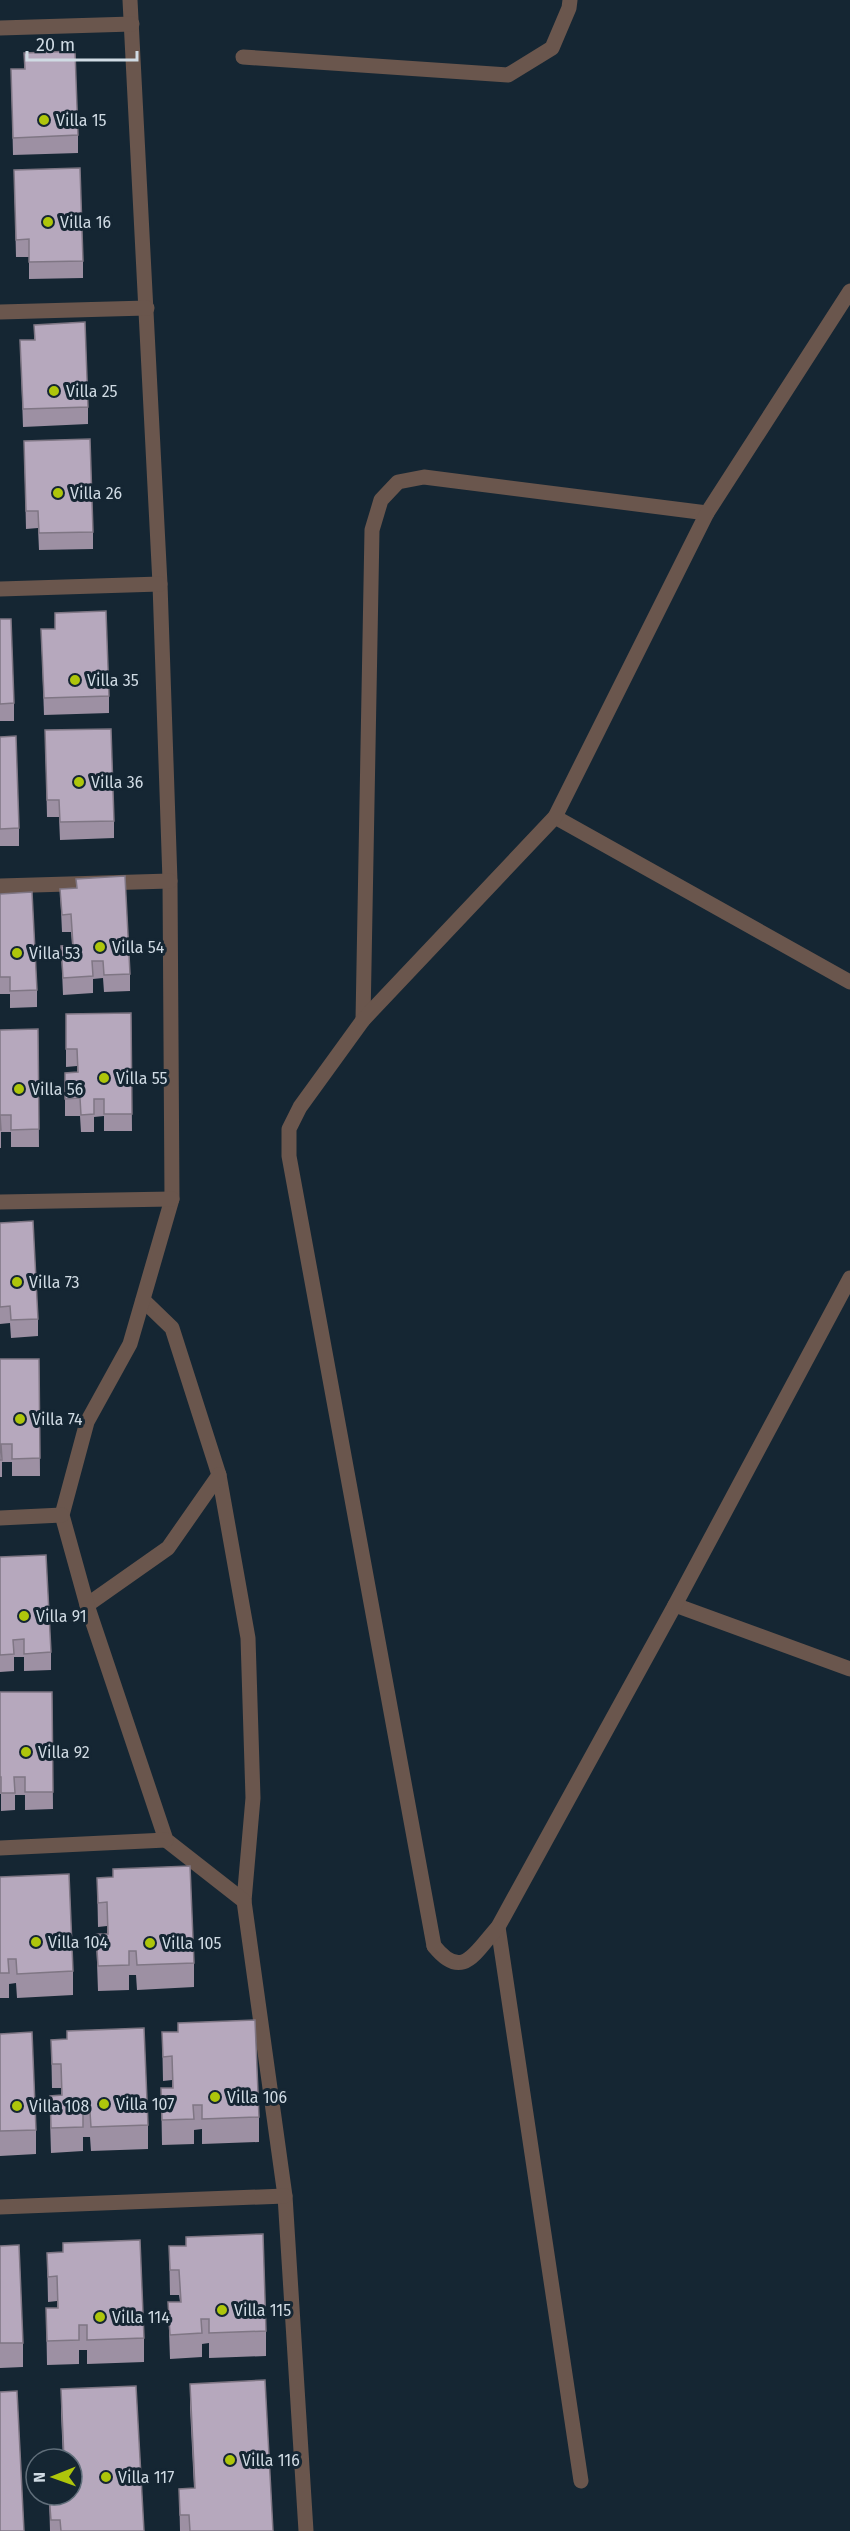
<svg xmlns="http://www.w3.org/2000/svg" width="850" height="2531" font-family="'Fira Sans',sans-serif">
	<rect width="100%" height="100%" fill="#152633"/>
	<g fill="none" stroke-linecap="round" stroke-linejoin="round">
		<!-- lane -->
		<g stroke="#6a564d" stroke-width="15">
			<polyline points="243,57 508,75 552,48 569,8 570,0"/>
			<polyline points="555,817 850,982"/>
			<polyline points="363,1020 372,530 381,500 398,482 424,477 707,513"/>
			<polyline points="143,1300 172,1328 219,1475 248,1638 253,1798 244,1901"/>
			<polyline points="87,1605 168,1548 219,1475"/>
			<polyline points="675,1605 850,1669"/>
			<polyline points="498,1927 581,2481"/>
			<path d="M434,1946C463,1982 475,1952 498,1927L675,1605L850,1278"/>
		</g>
		<!-- street -->
		<g stroke="#6a564d" stroke-width="15">
			<polyline points="130,0 160,584 170,881 172,1199 130,1344 87,1422 62,1515 87,1605 166,1840 244,1901 285,2196 306,2531"/>
			<polyline points="0,28 132,24"/>
			<polyline points="0,312 147,308"/>
			<polyline points="0,589 160,584"/>
			<polyline points="0,886 170,881"/>
			<polyline points="0,1202 172,1199"/>
			<polyline points="0,1518 62,1515"/>
			<polyline points="0,1848 166,1840"/>
			<polyline points="434,1946 289,1156 289,1129 300,1107 363,1020 555,817 707,513 850,291"/>
			<polyline points="0,2207 285,2196"/>
		</g>
	</g>
	<!-- wall -->
	<g fill="#9d90a3">
		<polygon points="24,53 78,135 78,153 13,155 11,69 24,69"/>
		<polygon points="14,170 83,261 83,278 29,279 29,257 16,257"/>
		<polygon points="34,325 88,407 88,424 23,427 20,340 34,340"/>
		<polygon points="24,441 93,532 93,549 39,550 38,528 26,529"/>
		<polygon points="0,619 14,703 14,721 0,721"/>
		<polygon points="41,629 55,629 109,696 109,713 44,715"/>
		<polygon points="45,730 114,821 114,838 60,840 59,817 47,817"/>
		<polygon points="0,737 19,828 19,846 0,846"/>
		<polygon points="76,879 130,974 130,991 104,992 103,978 93,979 93,993 63,995 61,946 72,945 71,932 62,932 60,889 76,888"/>
		<polygon points="0,894 37,990 37,1007 10,1008 10,994 0,994"/>
		<polygon points="131,1013 132,1131 104,1131 104,1116 94,1117 94,1132 81,1132 80,1116 65,1116 65,1073 77,1072 77,1066 66,1067 66,1014"/>
		<polygon points="38,1029 39,1147 11,1147 11,1132 1,1132 1,1148 0,1148 0,1030"/>
		<polygon points="0,1223 38,1319 38,1336 11,1338 10,1323 0,1324 0,1338"/>
		<polygon points="0,1359 39,1359 40,1476 12,1476 12,1462 2,1462 2,1477 0,1477"/>
		<polygon points="0,1557 51,1652 51,1670 24,1671 24,1657 14,1657 14,1671 0,1672"/>
		<polygon points="0,1692 52,1692 53,1809 25,1810 25,1795 15,1795 15,1810 1,1811 1,1794 0,1794"/>
		<polygon points="0,1877 73,1971 73,1995 17,1998 16,1983 9,1984 9,1998 0,1998"/>
		<polygon points="97,1878 194,1963 194,1987 137,1990 136,1975 129,1975 129,1990 98,1991 96,1934 107,1934 107,1926 98,1927"/>
		<polygon points="67,2031 148,2125 148,2149 91,2151 90,2137 83,2137 83,2151 51,2153 50,2120 50,2096 61,2095 61,2088 52,2088 51,2040 67,2039"/>
		<polygon points="162,2032 259,2117 259,2142 202,2144 202,2129 194,2130 194,2144 162,2145 161,2088 172,2088 172,2080 163,2081"/>
		<polygon points="0,2034 36,2130 36,2154 0,2156"/>
		<polygon points="0,2246 23,2343 23,2367 0,2368"/>
		<polygon points="169,2246 266,2331 266,2356 209,2358 209,2343 202,2344 202,2357 170,2359 168,2302 180,2302 179,2295 170,2295"/>
		<polygon points="47,2253 144,2338 144,2362 87,2364 87,2350 79,2350 79,2364 47,2365 46,2308 57,2308 57,2301 48,2302"/>
		<polygon points="190,2384 273,2531 180,2531 179,2489 194,2488 190,2408"/>
		<polygon points="61,2389 144,2531 50,2531 49,2495 72,2495 72,2459 63,2459 61,2414"/>
	</g>
	<!-- building -->
	<g fill="#b6a8bd" stroke="#7f7684" stroke-width="1.5">
		<polygon points="75,51 78,135 13,138 11,69 25,69 24,53"/>
		<polygon points="80,168 83,261 29,262 29,239 16,240 14,170"/>
		<polygon points="85,322 88,407 23,409 20,340 35,340 34,325"/>
		<polygon points="90,439 93,532 39,533 38,511 26,511 24,441"/>
		<polygon points="106,611 109,696 44,698 41,629 55,629 55,613"/>
		<polygon points="0,619 11,619 14,703 0,704"/>
		<polygon points="111,729 114,821 60,822 59,800 47,800 45,730"/>
		<polygon points="16,736 19,828 0,829 0,737"/>
		<polygon points="125,876 130,974 104,975 103,961 92,961 93,976 63,978 61,946 73,945 71,914 62,915 60,889 77,888 76,879"/>
		<polygon points="32,892 37,990 10,991 10,977 0,977 0,894"/>
		<polygon points="131,1013 132,1114 104,1114 104,1099 94,1099 94,1114 81,1115 80,1098 65,1099 65,1073 78,1072 77,1049 66,1049 66,1014"/>
		<polygon points="38,1029 39,1129 11,1130 11,1115 0,1115 1,1130 0,1130 0,1030"/>
		<polygon points="33,1221 38,1319 11,1320 10,1306 0,1307 0,1223"/>
		<polygon points="0,1359 39,1359 40,1458 12,1459 12,1444 1,1444 2,1460 0,1460"/>
		<polygon points="46,1555 51,1652 24,1654 24,1639 13,1640 14,1654 0,1655 0,1557"/>
		<polygon points="0,1692 52,1692 53,1792 25,1792 25,1777 14,1777 15,1793 1,1793 1,1777 0,1777"/>
		<polygon points="190,1866 194,1963 137,1965 136,1951 129,1951 129,1965 98,1966 96,1934 108,1934 107,1902 98,1903 97,1878 113,1877 113,1869"/>
		<polygon points="69,1874 73,1971 17,1974 16,1959 8,1959 9,1973 0,1973 0,1877"/>
		<polygon points="255,2020 259,2117 202,2119 202,2105 193,2105 194,2119 162,2120 161,2088 173,2088 172,2056 163,2057 162,2032 178,2032 178,2023"/>
		<polygon points="144,2028 148,2125 91,2127 90,2112 83,2113 83,2127 51,2128 50,2096 62,2095 61,2064 52,2064 51,2040 67,2039 67,2031"/>
		<polygon points="32,2032 36,2130 0,2131 0,2034"/>
		<polygon points="263,2234 266,2331 209,2333 209,2319 201,2319 202,2333 170,2335 168,2302 181,2302 179,2270 170,2270 169,2246 186,2246 186,2237"/>
		<polygon points="140,2240 144,2338 87,2340 87,2325 79,2325 79,2340 47,2341 46,2308 58,2308 57,2276 48,2277 47,2253 63,2252 63,2243"/>
		<polygon points="19,2245 23,2343 0,2343 0,2246"/>
		<polygon points="265,2380 273,2531 190,2531 189,2515 180,2515 179,2489 195,2488 190,2384"/>
		<polygon points="136,2386 144,2531 61,2531 60,2520 51,2520 49,2495 72,2495 72,2459 64,2459 61,2389"/>
		<polygon points="17,2391 24,2531 0,2531 0,2392"/>
	</g>
	<!-- markers -->
	<g fill="#aec60b" stroke="#152633" stroke-width="2">
		<circle cx="44" cy="120" r="6"/>
		<circle cx="48" cy="222" r="6"/>
		<circle cx="54" cy="391" r="6"/>
		<circle cx="58" cy="493" r="6"/>
		<circle cx="75" cy="680" r="6"/>
		<circle cx="79" cy="782" r="6"/>
		<circle cx="100" cy="947" r="6"/>
		<circle cx="17" cy="953" r="6"/>
		<circle cx="104" cy="1078" r="6"/>
		<circle cx="19" cy="1089" r="6"/>
		<circle cx="17" cy="1282" r="6"/>
		<circle cx="20" cy="1419" r="6"/>
		<circle cx="24" cy="1616" r="6"/>
		<circle cx="26" cy="1752" r="6"/>
		<circle cx="36" cy="1942" r="6"/>
		<circle cx="150" cy="1943" r="6"/>
		<circle cx="215" cy="2097" r="6"/>
		<circle cx="104" cy="2104" r="6"/>
		<circle cx="17" cy="2106" r="6"/>
		<circle cx="222" cy="2310" r="6"/>
		<circle cx="100" cy="2317" r="6"/>
		<circle cx="230" cy="2460" r="6"/>
		<circle cx="106" cy="2477" r="6"/>
	</g>
	<g text-anchor="middle" stroke-width="6" stroke-linejoin="round" paint-order="stroke">
		<!-- poi labels -->
		<g font-size="16" fill="#d0dbe4" stroke="#152633" text-anchor="start">
			<text x="56" y="126">Villa 15</text>
			<text x="60" y="228">Villa 16</text>
			<text x="66" y="397">Villa 25</text>
			<text x="70" y="499">Villa 26</text>
			<text x="87" y="686">Villa 35</text>
			<text x="91" y="788">Villa 36</text>
			<text x="112" y="953">Villa 54</text>
			<text x="29" y="959">Villa 53</text>
			<text x="116" y="1084">Villa 55</text>
			<text x="31" y="1095">Villa 56</text>
			<text x="29" y="1288">Villa 73</text>
			<text x="32" y="1425">Villa 74</text>
			<text x="36" y="1622">Villa 91</text>
			<text x="38" y="1758">Villa 92</text>
			<text x="48" y="1948">Villa 104</text>
			<text x="162" y="1949">Villa 105</text>
			<text x="227" y="2103">Villa 106</text>
			<text x="116" y="2110">Villa 107</text>
			<text x="29" y="2112">Villa 108</text>
			<text x="234" y="2316">Villa 115</text>
			<text x="112" y="2323">Villa 114</text>
			<text x="242" y="2466">Villa 116</text>
			<text x="118" y="2483">Villa 117</text>
		</g>
	</g>
	<!-- north arrow -->
	<g transform="translate(54 2477) rotate(269)"><circle r="28" fill="#152633" stroke="#606e7a" stroke-width="1.5"/>
	<path d="M0-4.5L10 22L0 15L-10 22Z" fill="#aec60b"/>
	<text y="-9" font-size="16" font-weight="bold" text-anchor="middle" fill="#d0dbe4">N</text>
	</g>
	<!-- scale -->
	<path d="M27 51v9h110v-9" fill="none" stroke="#d0dbe4" stroke-width="3"/>
	<text x="36" y="51" font-size="18" fill="#d0dbe4" stroke="#152633" stroke-width="4.5" paint-order="stroke">20 m</text>
</svg>
